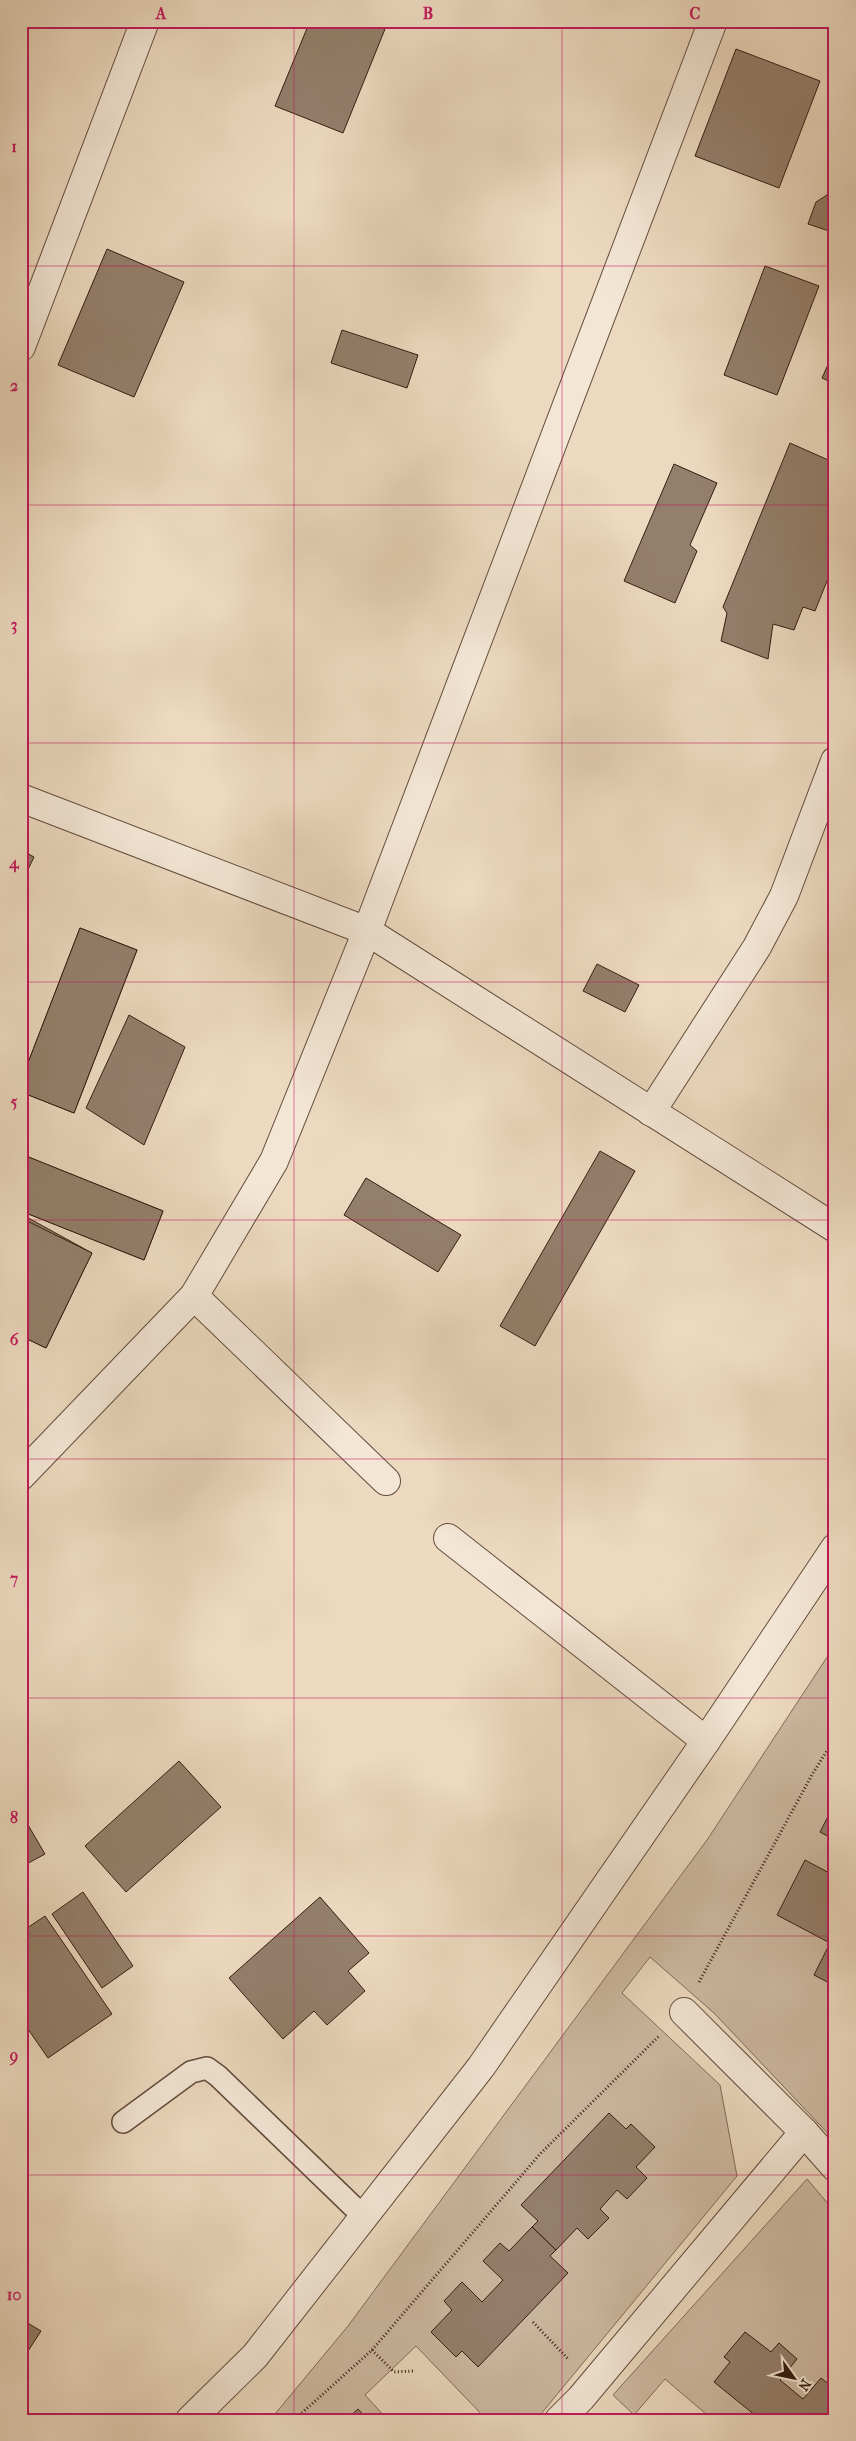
<svg xmlns="http://www.w3.org/2000/svg" width="856" height="2441" font-family="'IM FELL French Canon',serif">
	<rect width="100%" height="100%" fill="#ecd9bf"/>
	<filter id="stains"><feTurbulence type="fractalNoise" baseFrequency=".004" numOctaves="4"/><feColorMatrix values="0 0 0 0 .2 0 0 0 0 .09 0 0 0 0 .02 0 0 0 .5 -.17"/></filter>
	<radialGradient id="worn" r=".72"><stop offset=".6" stop-color="#630" stop-opacity="0"/><stop offset="1" stop-color="#630" stop-opacity=".3"/></radialGradient>
	<!-- green -->
	<g fill="#cdb9a2" stroke="#806c5a">
		<polygon points="835,1645 835,2141 714,2013 650,1957 622,1993 720,2085 737,2176 536,2420 487,2420 416,2346 365,2395 388,2420 270,2420 348,2326 707,1840"/>
		<polygon points="807,2179 835,2212 835,2420 713,2420 665,2379 634,2415 613,2395"/>
	</g>
	<!-- building -->
	<g fill="#947f6c" stroke="#341e12">
		<polygon points="310,21 367,21 385,29 343,133 275,106"/>
		<polygon points="736,49 820,81 779,188 695,156"/>
		<polygon points="835,172 835,233 808,224 816,202 827,195"/>
		<polygon points="107,249 184,282 134,397 58,365"/>
		<polygon points="765,266 819,286 777,395 724,375"/>
		<polygon points="342,330 418,355 407,388 331,363"/>
		<polygon points="835,349 835,384 822,378"/>
		<polygon points="790,443 835,463 835,561 815,611 803,607 794,630 773,624 768,659 721,641 727,613 723,607"/>
		<polygon points="674,464 717,483 690,545 697,551 675,603 624,581"/>
		<polygon points="21,850 34,857 21,884"/>
		<polygon points="80,928 137,950 74,1113 21,1092 21,1081"/>
		<polygon points="80,928 137,950 74,1113 21,1092 21,1081"/>
		<polygon points="597,964 639,985 625,1012 583,991"/>
		<polygon points="129,1015 185,1047 144,1145 86,1108"/>
		<polygon points="600,1151 635,1171 535,1346 500,1326"/>
		<polygon points="21,1154 163,1211 144,1260 21,1211"/>
		<polygon points="21,1154 163,1211 144,1260 21,1211"/>
		<polygon points="366,1178 461,1235 438,1272 344,1215"/>
		<polygon points="21,1214 92,1253 46,1348 21,1336"/>
		<polygon points="21,1218 92,1253 46,1348 21,1336"/>
		<polygon points="179,1761 221,1807 126,1892 85,1846"/>
		<polygon points="835,1803 835,1840 820,1832"/>
		<polygon points="21,1813 45,1854 21,1867"/>
		<polygon points="805,1860 835,1876 835,1986 814,1975 830,1943 777,1915"/>
		<polygon points="83,1892 133,1966 102,1988 52,1914"/>
		<polygon points="320,1897 369,1953 348,1971 365,1991 327,2025 314,2011 283,2039 229,1978"/>
		<polygon points="45,1916 112,2014 48,2058 21,2019 21,1932"/>
		<polygon points="609,2113 626,2129 631,2124 655,2147 636,2167 647,2178 627,2199 617,2190 600,2209 609,2218 588,2239 577,2228 556,2250 532,2227 538,2221 521,2205"/>
		<polygon points="532,2227 556,2250 550,2256 568,2273 478,2367 462,2351 456,2357 431,2332 452,2310 444,2301 462,2282 482,2302 503,2280 483,2261 500,2243 509,2251"/>
		<polygon points="21,2319 41,2331 21,2362"/>
		<polygon points="745,2332 771,2352 779,2343 797,2359 780,2380 803,2399 821,2378 835,2389 833,2403 835,2420 761,2420 714,2382 730,2362 724,2357"/>
		<polygon points="21,2371 29,2376 21,2388"/>
		<polygon points="358,2409 368,2420 346,2420"/>
	</g>
	<g fill="none" stroke-linecap="round" stroke-linejoin="round">
		<!-- lane casing -->
		<g stroke="#624d3d" stroke-width="24">
			<polyline id="lane" points="123,2122 191,2072 207,2068 218,2076 364,2217"/>
		</g>
		<!-- street casing -->
		<g stroke="#624d3d" stroke-width="30">
			<g id="street">
				<polyline points="21,347 145,21"/>
				<polyline points="21,798 367,931 835,1228"/>
				<polyline points="651,1112 757,947 784,896 835,761"/>
				<polyline points="194,1296 386,1481"/>
				<polyline points="21,1476 194,1296 274,1161 367,931 713,21"/>
				<polyline points="448,1538 706,1741"/>
				<polyline points="684,2012 804,2132 835,2167"/>
				<polyline points="190,2420 255,2356 481,2067 706,1741 835,1548"/>
				<polyline points="559,2420 581,2398 804,2132"/>
			</g>
		</g>
		<!-- path -->
		<g stroke="#341e12" stroke-width="3" stroke-dasharray="1 2.5" stroke-linecap="butt">
			<polyline points="699,1982 813,1773 835,1738"/>
			<polyline points="533,2322 569,2360"/>
			<polyline points="372,2350 394,2372 413,2371"/>
			<polyline points="294,2420 372,2350 540,2154 660,2035"/>
		</g>
		<!-- lane -->
		<use href="#lane" stroke="#f3e6d5" stroke-width="21"/>
		<!-- street -->
		<use href="#street" stroke="#f3e6d5" stroke-width="28"/>
	</g>
	<!-- grid -->
	<path fill="none" stroke="#c2185b" stroke-width="1" stroke-opacity="0.55" d="M294,21V2420M562,21V2420M21,266H835M21,505H835M21,743H835M21,982H835M21,1220H835M21,1459H835M21,1698H835M21,1936H835M21,2175H835"/>
	<!-- margin -->
	<rect width="856" height="2441" fill="none" stroke="#ecd9bf" stroke-width="55"/>
	<!-- north arrow -->
	<g transform="translate(794 2378) rotate(123)" stroke="#f3e6d5" stroke-width="4" paint-order="stroke">
	<path d="M0-4L9 19L0 12L-9 19Z" fill="#341e12"/>
	<text y="-8" font-size="14" font-weight="bold" text-anchor="middle" fill="#341e12">N</text>
	</g>
	<rect x="28" y="28" width="800" height="2386" fill="none" stroke="#c2185b" stroke-width="2"/>
	<g font-size="16" text-anchor="middle" font-weight="bold" fill="#c2185b">
		<text x="161" y="19">A</text>
		<text x="428" y="19">B</text>
		<text x="695" y="19">C</text>
		<text x="14" y="152">1</text>
		<text x="14" y="391">2</text>
		<text x="14" y="630">3</text>
		<text x="14" y="868">4</text>
		<text x="14" y="1107">5</text>
		<text x="14" y="1345">6</text>
		<text x="14" y="1584">7</text>
		<text x="14" y="1823">8</text>
		<text x="14" y="2061">9</text>
		<text x="14" y="2300">10</text>
	</g>
	<rect width="100%" height="100%" filter="url(#stains)"/>
	<rect width="100%" height="100%" fill="url(#worn)"/>
</svg>
